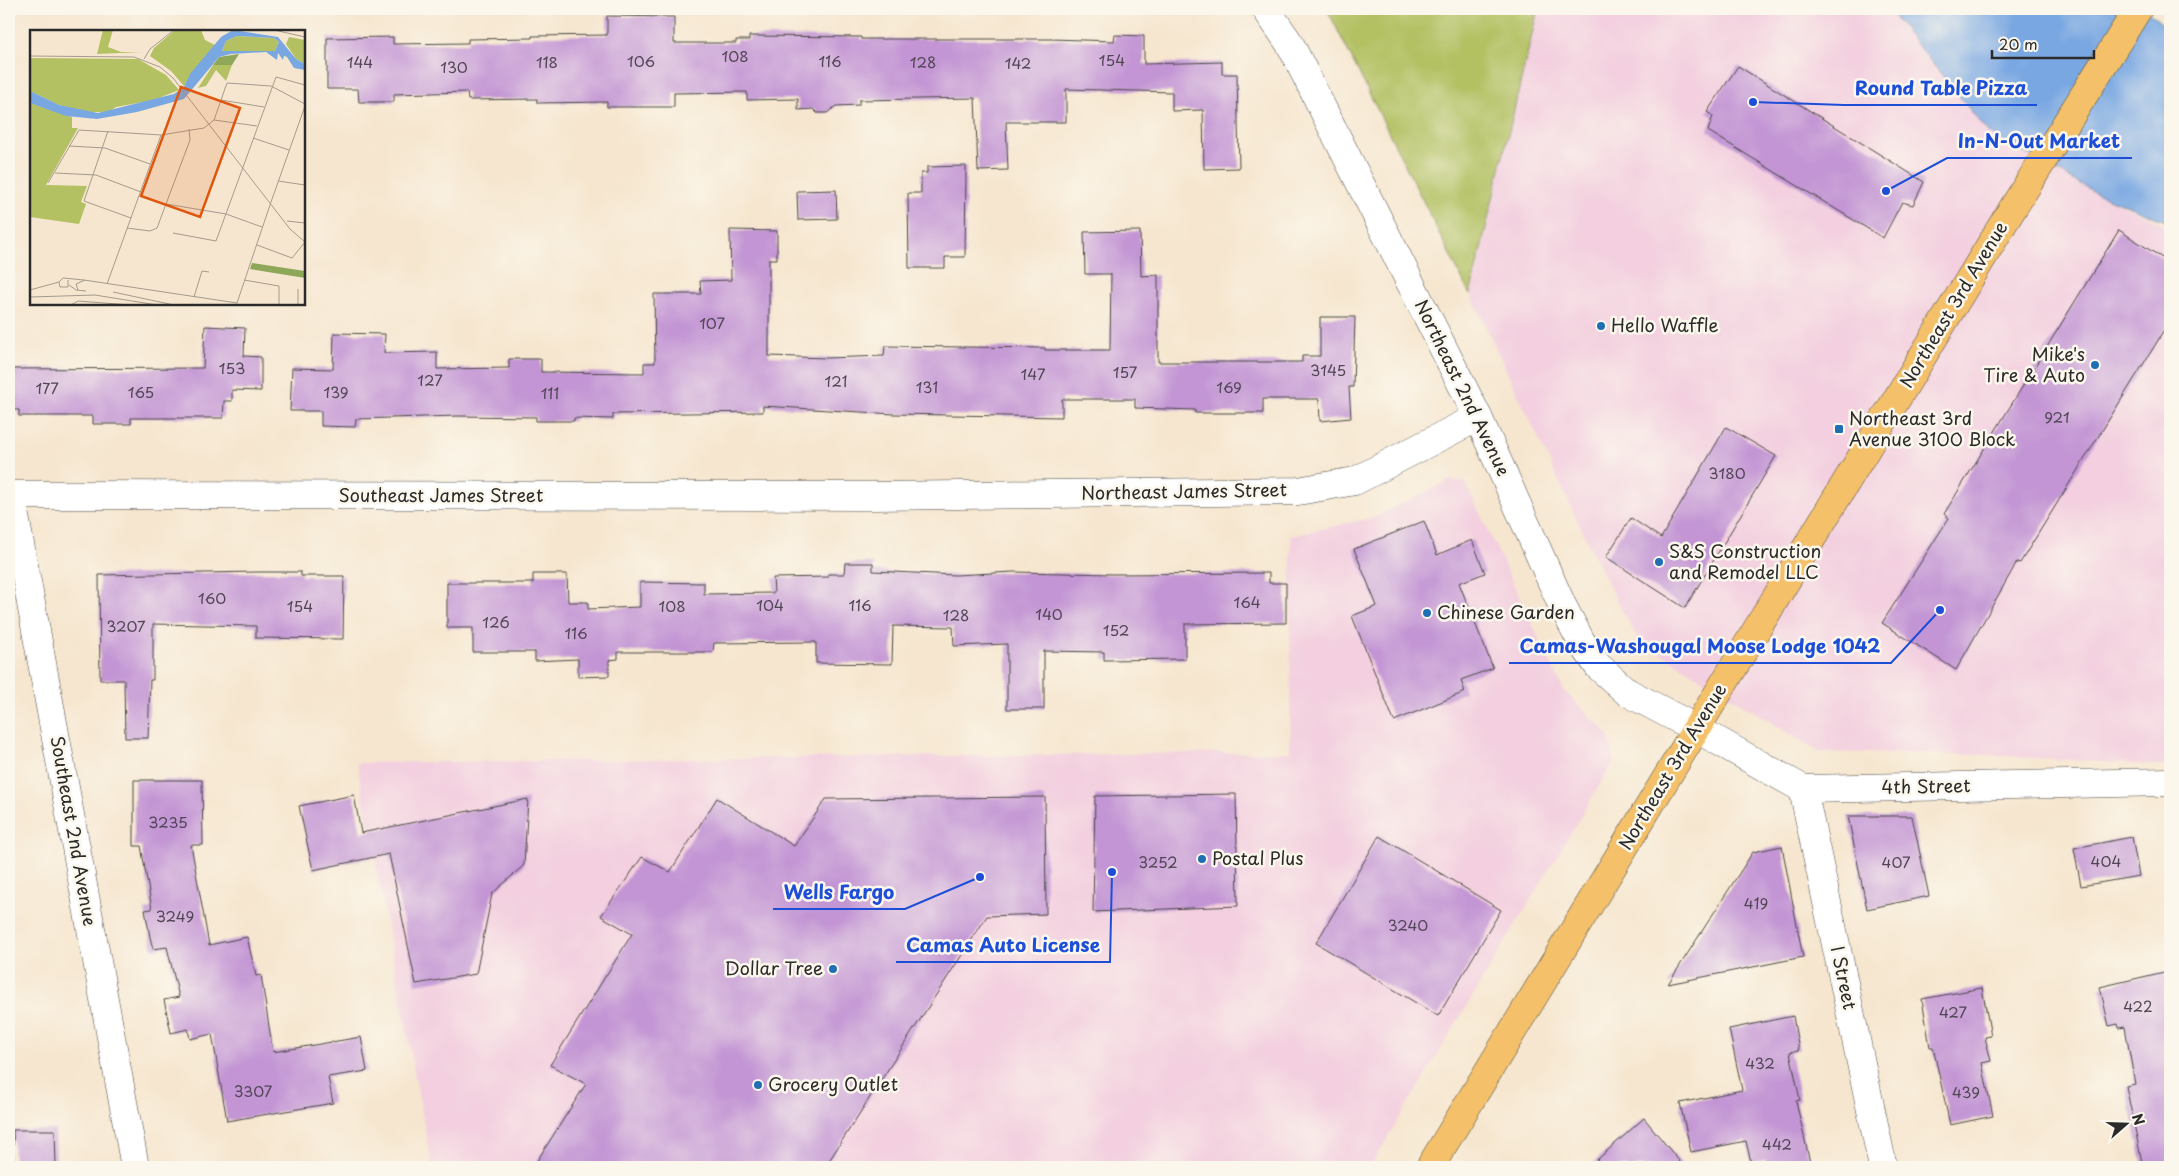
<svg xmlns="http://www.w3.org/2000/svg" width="2179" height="1176" font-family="'Playpen Sans',sans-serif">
	<rect width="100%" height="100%" fill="#fbf7ec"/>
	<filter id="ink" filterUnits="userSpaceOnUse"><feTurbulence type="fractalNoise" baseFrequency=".02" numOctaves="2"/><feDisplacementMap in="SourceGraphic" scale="10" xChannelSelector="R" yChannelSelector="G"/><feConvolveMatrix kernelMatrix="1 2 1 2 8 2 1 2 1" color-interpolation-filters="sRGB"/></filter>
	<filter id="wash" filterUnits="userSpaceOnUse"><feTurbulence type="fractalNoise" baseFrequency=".0096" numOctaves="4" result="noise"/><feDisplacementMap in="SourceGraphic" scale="20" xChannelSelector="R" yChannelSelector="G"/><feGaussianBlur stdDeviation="1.12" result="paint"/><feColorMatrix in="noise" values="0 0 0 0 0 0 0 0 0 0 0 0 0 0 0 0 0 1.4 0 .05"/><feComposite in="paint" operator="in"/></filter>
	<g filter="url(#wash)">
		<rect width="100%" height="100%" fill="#f6e6cf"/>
		<!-- built -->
		<g fill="#f3cfdf">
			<polygon points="1538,9 1888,9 1989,133 2098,194 2170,227 2170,766 1988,755 1819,752 1638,639 1602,573 1471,295"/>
			<polygon points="1450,480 1465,482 1564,691 1609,735 1614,761 1370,1167 432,1167 357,763 1290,752 1291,536 1375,517"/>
		</g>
		<!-- green -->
		<polygon fill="#b3c163" stroke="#6f7647" points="1327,9 1538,9 1470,295"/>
		<!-- water -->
		<polygon fill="#79a7e2" stroke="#526986" points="1888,9 2144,9 2170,30 2170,223 2098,194 1989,133"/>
		<g id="blocks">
			<!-- building -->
			<g fill="#c395d4">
				<polygon points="607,16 674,17 674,43 736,43 736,40 749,40 749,36 861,37 861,39 1051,39 1114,41 1115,35 1144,36 1144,64 1222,62 1222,74 1237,74 1239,168 1204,169 1203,110 1172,111 1172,92 1066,89 1066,122 1006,122 1008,170 978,171 975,98 859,100 859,105 836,106 827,113 817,113 813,109 798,110 798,99 747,100 747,92 674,93 674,107 607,107 607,102 537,103 537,99 468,100 467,92 394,94 394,102 359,102 358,89 327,89 327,38 393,37 393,44 468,43 468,39 532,38 532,36 607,35"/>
				<polygon points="1738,66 1924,182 1913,205 1902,202 1883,238 1708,131 1713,116 1707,112"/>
				<polygon points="966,166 965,257 945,257 945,268 909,268 908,193 921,193 921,173 927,173 927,167"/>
				<polygon points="836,190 837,219 798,220 797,191"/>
				<polygon points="730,230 777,231 777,259 769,259 769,356 826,358 884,356 885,346 1045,348 1045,350 1110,350 1111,274 1085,274 1084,232 1140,231 1141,276 1158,275 1158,362 1302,362 1302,356 1320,356 1320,317 1355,317 1353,387 1349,387 1351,418 1320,421 1319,399 1263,399 1263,413 1195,413 1195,410 1135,408 1135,399 1062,399 1062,417 894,414 763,406 763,412 613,414 613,419 574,418 574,421 536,421 536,417 458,416 356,419 355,427 321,426 321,411 290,411 292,368 333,369 334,333 385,334 384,353 437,352 437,369 509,368 509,359 541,359 541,372 644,373 644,363 655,363 654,294 701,294 700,281 731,280"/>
				<polygon points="2119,230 2170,263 2170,321 2020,563 2017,562 1956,670 1882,623 1949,518 1944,514"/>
				<polygon points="205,326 245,328 244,356 261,357 261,391 232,390 232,401 224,401 223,418 131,418 131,424 93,424 93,416 19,416 19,410 9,410 9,369 203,368"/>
				<polygon points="1726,427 1776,456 1685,608 1606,557 1631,518 1661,538"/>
				<polygon points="1424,521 1437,555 1472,540 1485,573 1459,583 1493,668 1461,680 1465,692 1394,721 1352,616 1377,606 1354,549"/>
				<polygon points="845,563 873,563 873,571 955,575 1013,572 1113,574 1269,573 1269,583 1286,583 1286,623 1185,624 1185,659 1104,660 1104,652 1044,651 1044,709 1007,709 1007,644 954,646 953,627 893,626 892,664 816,663 816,642 714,643 713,652 618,652 618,659 609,660 609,676 578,677 578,659 535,661 535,652 473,652 473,628 447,628 447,583 533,583 533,574 567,574 568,602 588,602 588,609 640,607 640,582 704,583 704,594 774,593 773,578 828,577 828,574 844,574"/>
				<polygon points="256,572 301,572 301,576 344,576 343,639 256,638 256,626 153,624 153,680 150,680 148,738 125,738 124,680 100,680 99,575"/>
				<polygon points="134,780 202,780 203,845 191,845 209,945 247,937 256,976 261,975 273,1052 361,1037 367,1071 328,1077 333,1103 227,1121 212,1034 190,1039 188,1029 171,1033 164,1000 179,997 167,947 153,949 150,937 145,910 152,909 141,846 134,846"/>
				<polygon points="1236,794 1238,906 1093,912 1095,796"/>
				<polygon points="354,795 361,833 528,799 524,865 492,894 476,974 416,984 389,854 313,870 299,806"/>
				<polygon points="1045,797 1046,914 987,916 825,1167 533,1167 586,1084 550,1065 632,934 601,916 642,857 670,872 717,798 794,846 826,799"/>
				<polygon points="1848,816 1912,816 1929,896 1867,909"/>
				<polygon points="1379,836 1501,910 1438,1016 1316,943"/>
				<polygon points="2132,837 2139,876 2081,886 2074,848"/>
				<polygon points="1782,846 1803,957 1668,984 1753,852"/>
				<polygon points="2164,972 2170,999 2170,1167 2143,1167 2126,1086 2135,1084 2125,1027 2119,1028 2118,1024 2109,1026 2100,987"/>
				<polygon points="1982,988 1991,1036 1985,1037 1991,1061 1982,1063 1993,1116 1950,1125 1933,1047 1930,1047 1922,999"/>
				<polygon points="1793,1016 1799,1050 1790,1052 1800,1100 1796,1101 1811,1167 1767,1167 1766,1160 1751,1163 1746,1141 1691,1152 1680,1103 1742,1090 1729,1029"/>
				<polygon points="1644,1118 1684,1167 1589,1167"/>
				<polygon points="13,1130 55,1130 56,1167 14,1167"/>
			</g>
		</g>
	</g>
	<g filter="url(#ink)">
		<use href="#blocks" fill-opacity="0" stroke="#494744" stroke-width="1"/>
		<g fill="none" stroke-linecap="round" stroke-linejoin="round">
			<!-- minor casing -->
			<g stroke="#494744" stroke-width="29">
				<g id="minor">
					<polyline points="9,495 873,496 1298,491 1355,481 1478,417"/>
					<polyline points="11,495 135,1167"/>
					<polyline points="1697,729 1803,789 2170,782"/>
					<polyline points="1803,789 1883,1167"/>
				</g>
			</g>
			<!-- tertiary casing -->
			<g stroke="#494744" stroke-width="29">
				<polyline id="tertiary" points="1266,9 1290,44 1478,417 1562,605 1581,641 1598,666 1627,692 1697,729"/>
			</g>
			<!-- primary casing -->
			<g stroke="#494744" stroke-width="29">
				<polyline id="primary" points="1430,1167 2006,219 2138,9"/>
			</g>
			<!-- minor -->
			<use href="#minor" stroke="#fff" stroke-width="28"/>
			<!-- tertiary -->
			<use href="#tertiary" stroke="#fff" stroke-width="28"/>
			<!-- primary -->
			<use href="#primary" stroke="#f4c16a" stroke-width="28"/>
		</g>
	</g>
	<!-- markers -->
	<g fill="#1f6fb2" stroke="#fbf7ec" stroke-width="2">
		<circle cx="1601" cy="326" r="5"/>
		<circle cx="2095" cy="365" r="5"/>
		<rect x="1834" y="424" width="10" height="10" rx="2.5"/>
		<circle cx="1659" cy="562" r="5"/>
		<circle cx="1427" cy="613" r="5"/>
		<circle cx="1202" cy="859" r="5"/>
		<circle cx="833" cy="969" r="5"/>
		<circle cx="758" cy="1085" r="5"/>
	</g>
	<g text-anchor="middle" stroke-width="5" stroke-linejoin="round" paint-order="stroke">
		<!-- number labels -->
		<g font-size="15" fill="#514655">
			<text x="735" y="62">108</text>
			<text x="1112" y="66">154</text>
			<text x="641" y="67">106</text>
			<text x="830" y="67">116</text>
			<text x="360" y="68">144</text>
			<text x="547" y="68">118</text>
			<text x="923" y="68">128</text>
			<text x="1018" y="69">142</text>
			<text x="454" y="73">130</text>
			<text x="712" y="329">107</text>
			<text x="232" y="374">153</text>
			<text x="1328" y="376">3145</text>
			<text x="1125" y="378">157</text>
			<text x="1033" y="380">147</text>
			<text x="430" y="386">127</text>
			<text x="836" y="387">121</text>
			<text x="927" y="393">131</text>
			<text x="1229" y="393">169</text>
			<text x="47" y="394">177</text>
			<text x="141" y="398">165</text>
			<text x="336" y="398">139</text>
			<text x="550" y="399">111</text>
			<text x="2057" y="423">921</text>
			<text x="1727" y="479">3180</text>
			<text x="212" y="604">160</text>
			<text x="1247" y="608">164</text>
			<text x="770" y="611">104</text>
			<text x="860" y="611">116</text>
			<text x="300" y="612">154</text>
			<text x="672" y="612">108</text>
			<text x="1049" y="620">140</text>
			<text x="956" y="621">128</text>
			<text x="496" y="628">126</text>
			<text x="126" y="632">3207</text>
			<text x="1116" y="636">152</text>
			<text x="576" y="639">116</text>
			<text x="168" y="828">3235</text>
			<text x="2106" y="867">404</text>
			<text x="1158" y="868">3252</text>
			<text x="1896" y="868">407</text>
			<text x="1756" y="909">419</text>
			<text x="175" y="922">3249</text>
			<text x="1408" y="931">3240</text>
			<text x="2138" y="1012">422</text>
			<text x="1953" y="1018">427</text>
			<text x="1760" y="1069">432</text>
			<text x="253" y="1097">3307</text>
			<text x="1966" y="1098">439</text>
			<text x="1777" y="1150">442</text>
		</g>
		<!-- street labels -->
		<g font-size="18" fill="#2b2b2b" stroke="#fbf7ec">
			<text transform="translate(1954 305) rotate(-59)" y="6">Northeast 3rd Avenue</text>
			<text transform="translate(1462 388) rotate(64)" y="6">Northeast 2nd Avenue</text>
			<text transform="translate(1184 492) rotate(-1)" y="6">Northeast James Street</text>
			<text x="441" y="502">Southeast James Street</text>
			<text transform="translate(1673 767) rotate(-59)" y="6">Northeast 3rd Avenue</text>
			<text transform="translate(1926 787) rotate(-1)" y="6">4th Street</text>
			<text transform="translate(73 831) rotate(80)" y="6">Southeast 2nd Avenue</text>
			<text transform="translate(1843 978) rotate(78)" y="6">I Street</text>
		</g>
		<!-- poi labels -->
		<g font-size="18" fill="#2b2b2b" stroke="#fbf7ec" text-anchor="start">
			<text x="1611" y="332">Hello Waffle</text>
			<text x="2085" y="361" text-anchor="end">Mike's<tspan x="2085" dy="21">Tire &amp; Auto</tspan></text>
			<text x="1849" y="425">Northeast 3rd<tspan x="1849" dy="21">Avenue 3100 Block</tspan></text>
			<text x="1669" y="558">S&amp;S Construction<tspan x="1669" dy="21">and Remodel LLC</tspan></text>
			<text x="1437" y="619">Chinese Garden</text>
			<text x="1212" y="865">Postal Plus</text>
			<text x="823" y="975" text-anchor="end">Dollar Tree</text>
			<text x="768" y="1091">Grocery Outlet</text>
		</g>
	</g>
	<!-- overview -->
	<g transform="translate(30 30)">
		<rect width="275" height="275" fill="#f6e6cf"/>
		<path d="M73,0H83L78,17L91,22H112L67,24ZM145,0H171L175,10L185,15L154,56L141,41L120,26L124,18ZM207,6L244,8L249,12L245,21H192L196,11ZM259,7L275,10V34L266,29L256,14ZM0,28L108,29L136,45L149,60L124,70L86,77L79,82H57L29,75L0,61ZM183,35H202L196,51L186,40L176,56L168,58ZM0,73L42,87V98H48L16,155L57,156L51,172L56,174L49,194L0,187Z" fill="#b3c163"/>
		<path d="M209,24L202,35H183L189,27ZM222,233L275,241V248L220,239Z" fill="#8ea759"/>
		<path d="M203,0L248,7L266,29L275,34V40L264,38L257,27L254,26L253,30L248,23L247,30L236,22L201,24L189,27L154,69L107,82L67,89L36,86L0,73V61L29,75L68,83L144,64L154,57L160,44L191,7ZM207,6L244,8L249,12L245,21H192L196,11Z" fill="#79a7e2" fill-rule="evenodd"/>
		<path fill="none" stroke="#a59b8d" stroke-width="1" d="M244,0L275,7M0,26L104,27L130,37L143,48L260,199L275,212M114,29L120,19L144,0M191,70L234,77M184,90L227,96M78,101L54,171L101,188M223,108L259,120M39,116L75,118L120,134M25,143L66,145L111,162M248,151L275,155M18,153L49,100L131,105L174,98L184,90L197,53L241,56L275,74M241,172L275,76M136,174L196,184L232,197M257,191L275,193M97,198L120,201L127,198L160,110L159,99M143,203L186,211L246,47L275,55M227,215L262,228L275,212M38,250V257H30L29,252L33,248L54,250L207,273L241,172M214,250L249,256V275M77,254L131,105M39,255L46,260L56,261M268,259V275M0,260L29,252M48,260L46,254L55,250M83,262L144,275M0,267L65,265L127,275M164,267L172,241L179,242M41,275L48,271L100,275"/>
		<path fill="#df570e" fill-opacity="0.15" stroke="#df570e" stroke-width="2.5" d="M151,57L210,78L170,187L111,166Z"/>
		<rect width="275" height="275" fill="none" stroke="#2b2b2b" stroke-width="2.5"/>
	</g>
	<!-- callouts -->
	<path fill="none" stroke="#1d4ed8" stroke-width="2" d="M1753 102L1844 105H2037M1886 191L1947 158H2132M1940 610L1891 663H1509M980 877L905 909H773M1112 872L1110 962H896"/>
	<g fill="#1d4ed8" stroke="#fbf7ec" stroke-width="2">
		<circle cx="1753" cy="102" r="5"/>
		<circle cx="1886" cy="191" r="5"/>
		<circle cx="1940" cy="610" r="5"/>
		<circle cx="980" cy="877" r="5"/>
		<circle cx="1112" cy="872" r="5"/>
	</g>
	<g font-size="19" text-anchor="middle" font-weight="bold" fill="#1d4ed8" stroke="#fbf7ec" stroke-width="5" stroke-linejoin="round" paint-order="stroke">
		<text x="1941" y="95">Round Table Pizza</text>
		<text x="2039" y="148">In-N-Out Market</text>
		<text x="1700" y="653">Camas-Washougal Moose Lodge 1042</text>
		<text x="839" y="899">Wells Fargo</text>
		<text x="1003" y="952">Camas Auto License</text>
	</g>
	<!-- margin -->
	<rect width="2179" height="1176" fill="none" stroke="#fbf7ec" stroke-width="30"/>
	<!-- north arrow -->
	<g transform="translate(2126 1124) rotate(70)" stroke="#fbf7ec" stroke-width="4" paint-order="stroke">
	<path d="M0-4L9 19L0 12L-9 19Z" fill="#2b2b2b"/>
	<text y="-8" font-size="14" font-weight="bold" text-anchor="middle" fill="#2b2b2b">N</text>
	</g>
	<!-- scale -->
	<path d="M1992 50v8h102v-8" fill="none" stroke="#2b2b2b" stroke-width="2.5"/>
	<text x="1999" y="50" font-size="15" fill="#2b2b2b" stroke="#fbf7ec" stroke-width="4" paint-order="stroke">20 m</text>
</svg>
